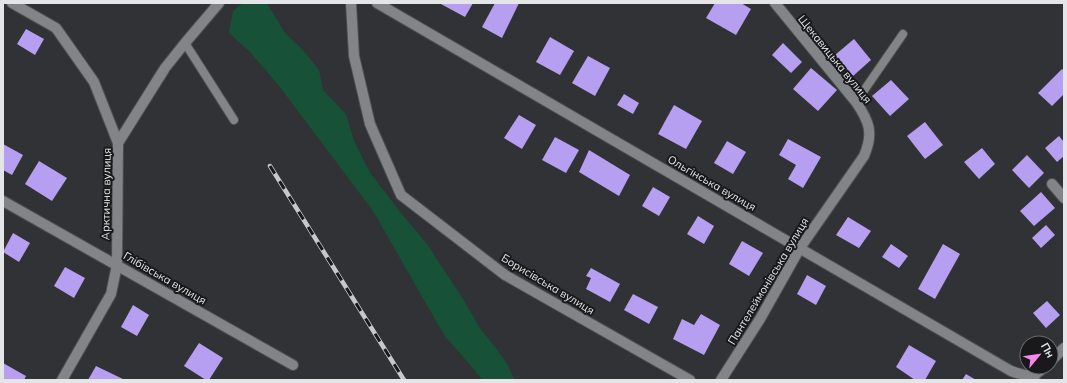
<svg xmlns="http://www.w3.org/2000/svg" width="1067" height="383" font-family="Mulish,sans-serif">
	<rect width="100%" height="100%" fill="#303235"/>
	<!-- green -->
	<polygon fill="#165138" points="243,3 267,3 285,33 303,50 319,70 323,90 346,114 354,141 371,174 401,213 427,244 463,299 480,328 505,360 515,380 483,380 444,335 373,211 279,86 249,51 229,33 233,11"/>
	<!-- building -->
	<g fill="#b69ef1">
		<polygon points="439,3 473,3 465,17"/>
		<polygon points="495,3 519,3 502,38 482,27"/>
		<polygon points="715,3 741,3 751,9 736,35 706,18"/>
		<polygon points="26,29 44,39 35,55 17,44"/>
		<polygon points="550,37 574,51 560,75 536,62"/>
		<polygon points="854,39 871,60 853,76 835,55"/>
		<polygon points="783,43 802,62 791,73 772,55"/>
		<polygon points="588,56 610,68 595,96 572,83"/>
		<polygon points="811,68 837,90 818,111 793,89"/>
		<polygon points="1062,69 1064,71 1064,94 1052,106 1038,93"/>
		<polygon points="891,80 909,99 890,116 872,96"/>
		<polygon points="624,94 639,103 633,114 617,105"/>
		<polygon points="674,105 702,121 686,149 658,134"/>
		<polygon points="519,115 536,125 522,149 504,138"/>
		<polygon points="925,122 943,145 925,159 907,136"/>
		<polygon points="1059,136 1064,142 1064,156 1057,162 1045,148"/>
		<polygon points="555,137 579,150 566,173 542,160"/>
		<polygon points="788,139 821,157 803,188 788,179 796,165 779,155"/>
		<polygon points="727,141 746,152 733,174 714,163"/>
		<polygon points="3,144 23,155 12,175 3,170"/>
		<polygon points="982,148 995,164 979,179 964,162"/>
		<polygon points="589,150 630,175 619,196 579,172"/>
		<polygon points="1027,155 1044,173 1029,188 1012,170"/>
		<polygon points="39,161 67,178 52,201 25,184"/>
		<polygon points="653,187 670,197 659,216 642,206"/>
		<polygon points="1041,192 1055,208 1034,226 1020,211"/>
		<polygon points="698,216 714,226 704,244 687,234"/>
		<polygon points="848,217 871,231 859,248 836,235"/>
		<polygon points="1046,225 1055,235 1041,248 1032,238"/>
		<polygon points="13,233 30,243 19,262 3,252"/>
		<polygon points="742,241 763,253 749,276 729,264"/>
		<polygon points="891,244 908,256 899,268 882,257"/>
		<polygon points="943,244 960,254 935,299 918,289"/>
		<polygon points="65,267 85,278 74,298 54,286"/>
		<polygon points="591,268 620,284 610,302 586,289 591,278 586,276"/>
		<polygon points="807,275 826,286 816,305 797,294"/>
		<polygon points="633,294 658,307 649,324 624,310"/>
		<polygon points="1047,301 1060,315 1046,328 1033,313"/>
		<polygon points="133,305 149,315 137,336 121,327"/>
		<polygon points="701,314 720,325 704,355 673,339 682,319 694,325"/>
		<polygon points="199,343 223,358 209,380 206,380 184,366"/>
		<polygon points="909,345 936,361 925,380 915,380 896,367"/>
		<polygon points="3,363 26,376 24,380 3,380"/>
		<polygon points="96,366 125,380 88,380"/>
		<polygon points="966,374 976,380 962,380"/>
	</g>
	<g fill="none" stroke-linecap="round" stroke-linejoin="round">
		<!-- lane casing -->
		<g stroke="#4d4f51" stroke-width="10">
			<g id="lane">
				<polyline points="185,43 234,120"/>
				<polyline points="856,102 903,34"/>
			</g>
		</g>
		<!-- street casing -->
		<g stroke="#4d4f51" stroke-width="12">
			<g id="street">
				<polyline points="12,3 56,28 94,82 118,143"/>
				<polyline points="351,3 354,56 370,124 401,195 505,275 690,380"/>
				<path d="M377,3L1011,371C1021,375 1027,374 1035,380"/>
				<polyline points="1052,184 1064,198"/>
				<polyline points="3,201 293,365"/>
				<polyline points="1051,361 1064,348"/>
				<polyline points="1028,375 1037,373 1045,367"/>
				<polyline points="62,380 111,294 117,265 118,143 165,68 185,43 219,3"/>
				<path d="M721,380L760,319L800,248L864,156C874,133 869,121 856,102L775,3"/>
			</g>
		</g>
		<!-- lane -->
		<use href="#lane" stroke="#828488" stroke-width="8"/>
		<!-- street -->
		<use href="#street" stroke="#828488" stroke-width="10"/>
		<!-- rail casing -->
		<g stroke="#c6c8ca" stroke-width="4.5">
			<polyline id="rail" points="270,166 404,380"/>
		</g>
		<!-- rail -->
		<use href="#rail" stroke="#19191b" stroke-width="3" stroke-dasharray="9" stroke-linecap="butt"/>
	</g>
	<g text-anchor="middle" stroke-width="4" stroke-linejoin="round" paint-order="stroke">
		<!-- street labels -->
		<g font-size="11" fill="#e3e5e7" stroke="#19191b">
			<text transform="translate(835 59) rotate(51)" y="4">Щекавицька вулиця</text>
			<text transform="translate(712 183) rotate(30)" y="4">Ольгінська вулиця</text>
			<text transform="translate(106 194) rotate(-89)" y="4">Арктична вулиця</text>
			<text transform="translate(165 278) rotate(30)" y="4">Глібівська вулиця</text>
			<text transform="translate(768 281) rotate(-59)" y="4">Пантелеймонівська вулиця</text>
			<text transform="translate(548 284) rotate(31)" y="4">Борисівська вулиця</text>
		</g>
	</g>
	<!-- border -->
	<rect width="1067" height="383" fill="none" stroke="#e3e5e7" stroke-width="8"/>
	<!-- north arrow -->
	<g transform="translate(1039 355) rotate(61)"><circle r="19" fill="#19191b" stroke="#6a6b6d"/>
	<path d="M0-3L7 15L0 10L-7 15Z" fill="#f688ed"/>
	<text y="-6" font-size="11" font-weight="bold" text-anchor="middle" fill="#e3e5e7">Пн</text>
	</g>
</svg>
